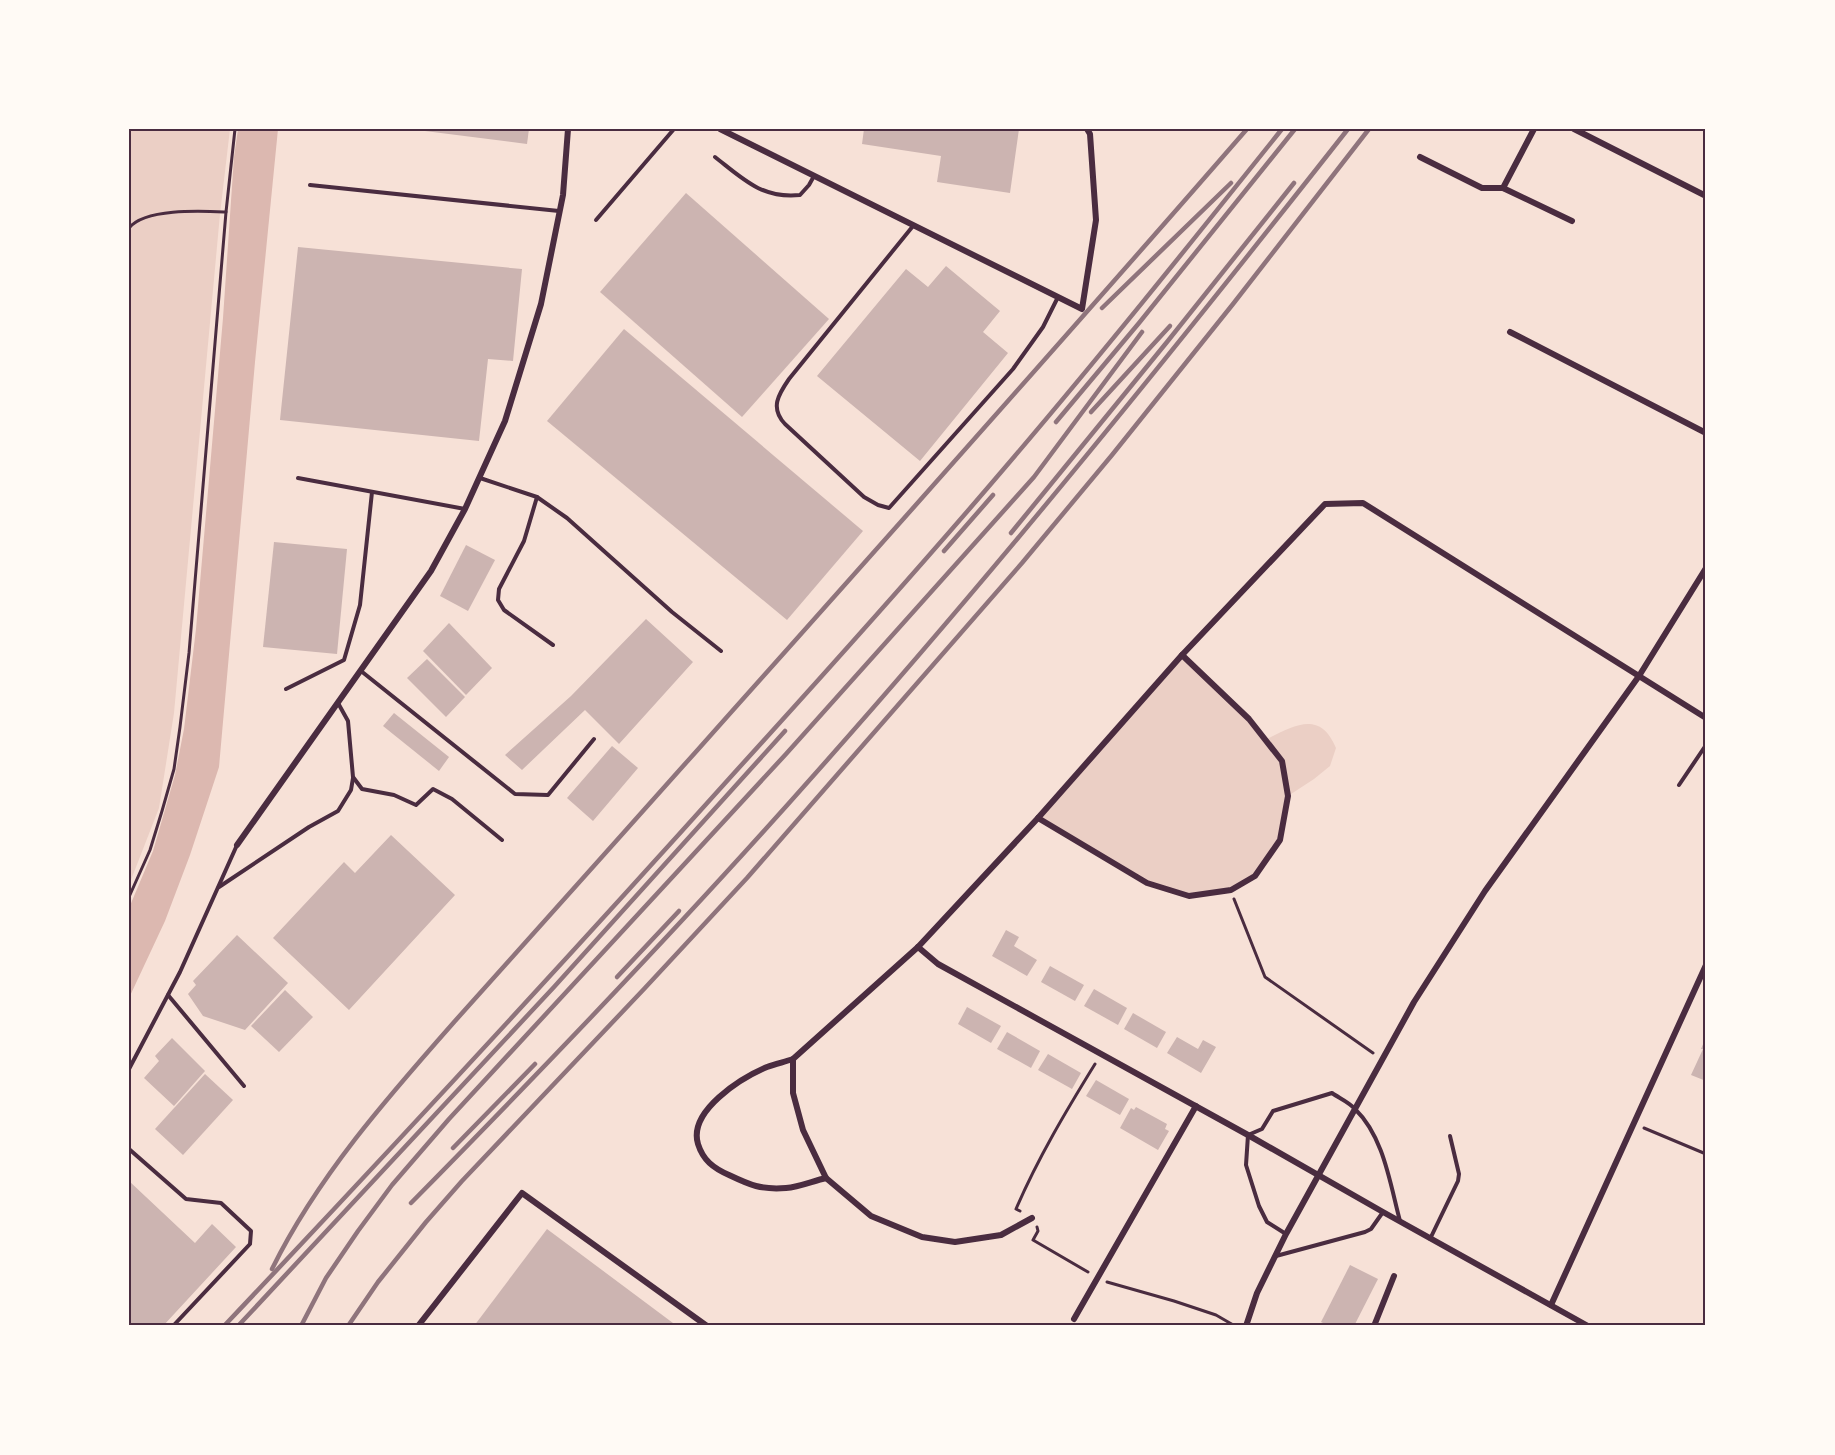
<svg xmlns="http://www.w3.org/2000/svg" width="1835" height="1455" font-family="Inter,sans-serif">
	<rect width="100%" height="100%" fill="#f7e1d7"/>
	<!-- green -->
	<g fill="#ebcfc5">
		<polygon points="129,129 230,129 220,214 174,713 159,808 129,885"/>
		<path d="M1182,655L1249,719L1265,740C1293,726 1320,709 1336,748L1330,766L1314,779L1288,796L1280,840L1255,876L1231,890L1189,896L1147,883L1038,818Z"/>
	</g>
	<!-- water -->
	<polygon fill="#dcb8b0" points="238,129 278,129 255,362 219,767 190,855 165,921 129,998 129,908 153,851 175,775 184,729 196,629 223,318 234,157"/>
	<!-- building -->
	<g fill="#ccb4b1">
		<polygon points="417,129 529,129 527,144 417,130"/>
		<polygon points="864,129 1019,129 1010,193 937,182 941,156 862,144"/>
		<polygon points="686,193 829,319 742,417 600,292"/>
		<polygon points="298,247 522,269 513,361 488,359 479,441 280,420"/>
		<polygon points="946,266 1000,311 983,332 1008,353 920,461 817,376 906,269 928,287"/>
		<polygon points="624,329 863,531 787,620 547,421"/>
		<polygon points="274,542 347,549 337,654 263,647"/>
		<polygon points="466,545 495,560 468,611 440,596"/>
		<polygon points="646,619 693,662 619,744 585,710 522,770 505,755 571,696"/>
		<polygon points="449,623 492,668 466,695 423,651"/>
		<polygon points="427,659 465,697 446,717 407,678"/>
		<polygon points="394,713 449,757 439,771 383,726"/>
		<polygon points="612,746 638,768 593,821 567,798"/>
		<polygon points="391,835 455,895 349,1010 273,938 344,862 355,873"/>
		<polygon points="1006,930 1019,937 1014,946 1037,960 1027,976 992,956"/>
		<polygon points="237,935 288,983 245,1030 203,1016 188,994 196,985 193,981"/>
		<polygon points="1050,966 1084,985 1075,1001 1041,982"/>
		<polygon points="1094,989 1127,1008 1118,1025 1084,1006"/>
		<polygon points="285,990 313,1017 279,1052 251,1026"/>
		<polygon points="967,1007 1001,1026 991,1043 958,1024"/>
		<polygon points="1133,1013 1166,1032 1157,1048 1124,1029"/>
		<polygon points="1007,1032 1040,1051 1031,1068 997,1049"/>
		<polygon points="1177,1037 1198,1049 1203,1040 1216,1047 1201,1073 1167,1053"/>
		<polygon points="1706,1037 1706,1081 1691,1075 1703,1049 1701,1049"/>
		<polygon points="172,1038 205,1071 174,1106 144,1078 159,1061 155,1056"/>
		<polygon points="1048,1054 1081,1073 1072,1089 1038,1070"/>
		<polygon points="205,1074 233,1100 183,1155 155,1129"/>
		<polygon points="1096,1080 1129,1099 1120,1115 1086,1096"/>
		<polygon points="1136,1107 1167,1124 1165,1129 1169,1131 1158,1150 1120,1128 1131,1108 1134,1110"/>
		<polygon points="129,1181 195,1243 212,1224 236,1247 163,1326 129,1326"/>
		<polygon points="547,1229 677,1326 474,1326"/>
		<polygon points="1350,1265 1378,1279 1354,1326 1329,1326 1321,1322"/>
	</g>
	<g fill="none" stroke-linecap="round" stroke-linejoin="round">
		<!-- path -->
		<g stroke="#4a2c40" stroke-width="3">
			<path d="M129,228C145,208 202,211 226,212"/>
			<polyline points="129,897 150,850 162,811 174,769 180,727 189,653 226,212 235,129"/>
			<polyline points="1234,899 1265,977 1373,1053"/>
			<polyline points="1644,1128 1706,1154"/>
			<path d="M1020,1211L1016,1209C1038,1158 1066,1111 1095,1064"/>
			<polyline points="1037,1227 1038,1231 1033,1240 1088,1272"/>
			<polyline points="1107,1282 1174,1301 1216,1315 1235,1326"/>
		</g>
		<!-- service -->
		<g stroke="#4a2c40" stroke-width="4">
			<path d="M715,157C743,179 762,199 800,195L809,185L814,176"/>
			<polyline points="310,185 559,211"/>
			<polyline points="596,220 674,129"/>
			<path d="M913,226L789,379C778,395 770,408 785,424L864,497L878,505L889,508L1013,369L1043,327L1058,297"/>
			<polyline points="298,478 465,509"/>
			<polyline points="480,478 537,497 567,518 672,612 721,651"/>
			<polyline points="537,497 524,541 499,589 498,600 504,610 553,645"/>
			<polyline points="361,671 515,794 548,795 594,739"/>
			<polyline points="286,689 344,660 360,605 372,492"/>
			<polyline points="338,703 348,721 353,777 362,789 394,795 416,805 433,789 452,799 502,840"/>
			<polyline points="1679,785 1706,745"/>
			<polyline points="219,887 309,827 338,811 351,790 353,778"/>
			<polyline points="168,995 244,1086"/>
			<polyline points="129,1069 180,972 237,845"/>
			<polyline points="129,1149 186,1199 221,1203 251,1231 250,1244 173,1326"/>
			<path d="M1286,1234L1267,1222L1259,1206L1246,1165L1248,1135L1262,1129L1273,1111L1332,1093C1339,1098 1349,1102 1355,1109C1384,1137 1390,1184 1400,1221"/>
			<polyline points="1430,1239 1458,1181 1459,1174 1450,1136"/>
			<polyline points="1276,1256 1365,1232 1371,1229 1383,1212"/>
		</g>
		<!-- minor -->
		<g stroke="#4a2c40" stroke-width="6">
			<polyline points="720,129 1082,309 1096,220 1090,134 1087,129"/>
			<polyline points="1574,129 1706,196"/>
			<polyline points="1420,157 1482,188 1503,188 1572,221"/>
			<polyline points="1503,188 1534,129"/>
			<polyline points="1510,332 1706,433"/>
			<polyline points="1038,818 1147,883 1189,896 1231,890 1255,876 1280,840 1288,796 1282,761 1249,719 1182,655"/>
			<polyline points="237,845 431,571 465,509 505,421 541,304 563,195 568,129"/>
			<polyline points="918,947 938,964 1248,1135 1383,1212 1588,1326"/>
			<path d="M793,1059C784,1062 775,1064 767,1067C741,1078 688,1111 698,1144C703,1160 713,1168 729,1175C750,1185 761,1190 786,1188C799,1187 813,1181 826,1178"/>
			<polyline points="1032,1218 1001,1235 955,1242 922,1237 871,1216 826,1178 803,1130 793,1093 793,1059 918,947 1038,818 1182,655 1325,504 1363,503 1706,718"/>
			<polyline points="1551,1305 1706,965"/>
			<polyline points="1074,1319 1196,1106"/>
			<polyline points="418,1326 522,1193 707,1326"/>
			<polyline points="1246,1326 1257,1293 1286,1234 1414,1002 1485,891 1639,676 1706,568"/>
			<polyline points="1374,1326 1394,1276"/>
		</g>
		<!-- rail -->
		<g stroke="#8f747c" stroke-width="4.5">
			<polyline points="1102,308 1231,183"/>
			<polyline points="1091,412 1170,326"/>
			<polyline points="1056,422 1139,323 1295,129"/>
			<polyline points="1011,533 1167,342 1294,183"/>
			<polyline points="944,551 993,495"/>
			<polyline points="617,977 679,911"/>
			<polyline points="453,1148 535,1064"/>
			<path d="M411,1203C549,1063 684,922 814,775C1000,566 1175,349 1348,129"/>
			<path d="M272,1269C318,1176 387,1098 455,1021C512,957 569,893 626,830C834,597 1042,365 1247,129"/>
			<path d="M224,1326C397,1143 568,958 736,771C826,672 915,573 1002,471C1098,359 1190,244 1282,129"/>
			<polyline points="238,1326 554,987 785,731"/>
			<polyline points="301,1326 326,1278 358,1231 392,1185 449,1119 786,754 1034,477 1142,332"/>
			<polyline points="348,1326 378,1282 426,1222 462,1181 644,989 747,878 1022,563 1112,455 1233,304 1369,129"/>
		</g>
	</g>
	<!-- border -->
	<rect width="1835" height="1455" fill="none" stroke="#fffaf5" stroke-width="261"/>
	<rect x="130" y="130" width="1574" height="1194" fill="none" stroke="#4a2c40" stroke-width="2"/>
</svg>
